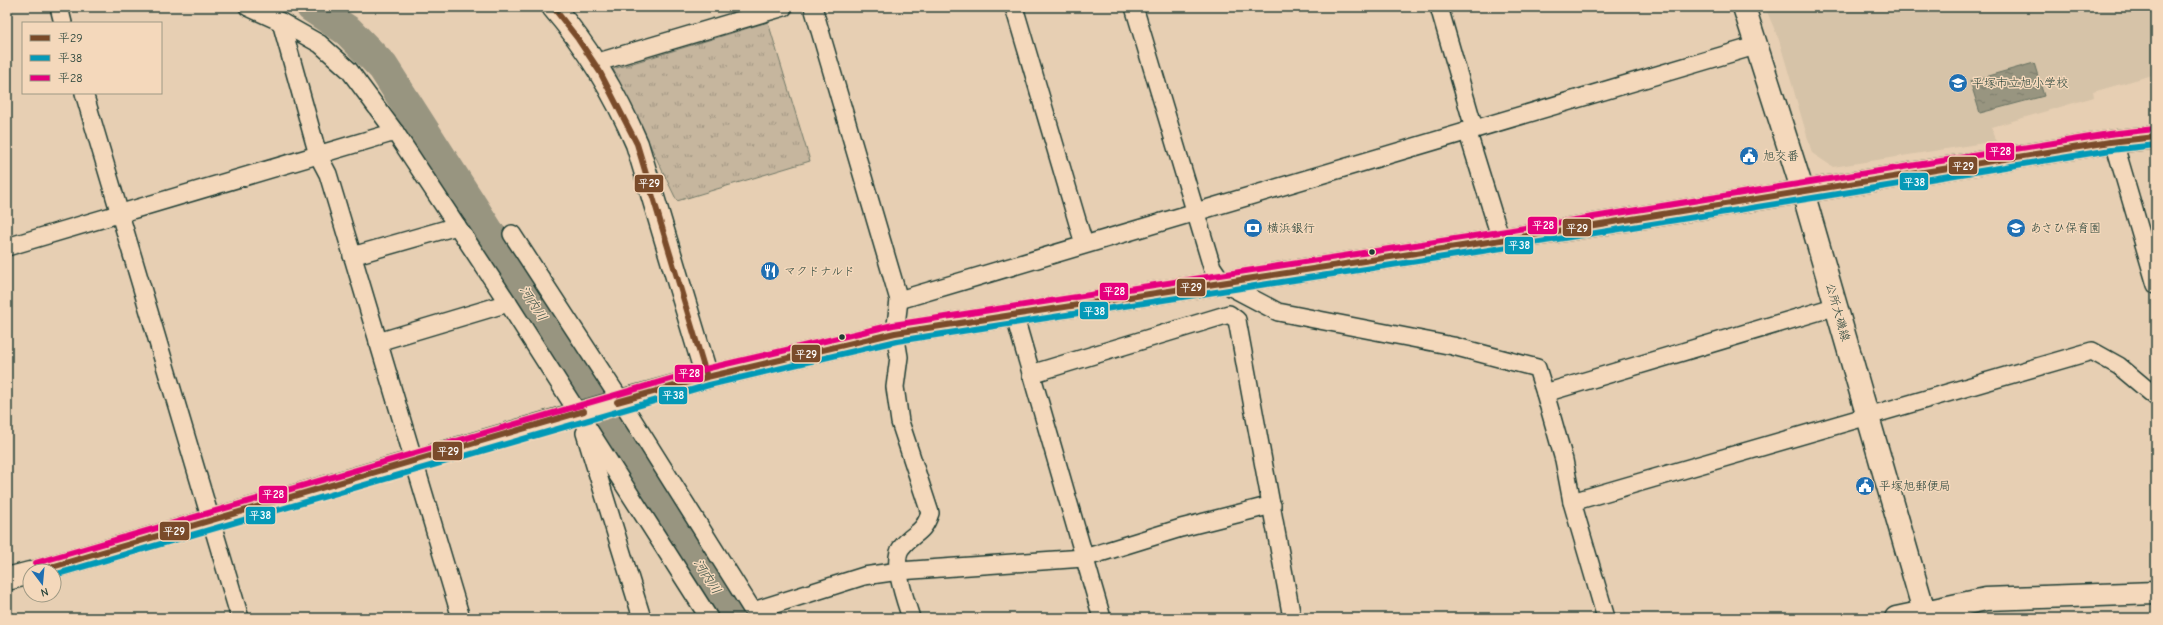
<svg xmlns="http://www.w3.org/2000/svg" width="2163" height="625" font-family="'Comic Neue','Klee One',sans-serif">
	<defs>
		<pattern id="park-tufts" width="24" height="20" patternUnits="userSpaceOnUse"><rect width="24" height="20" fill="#c6b69e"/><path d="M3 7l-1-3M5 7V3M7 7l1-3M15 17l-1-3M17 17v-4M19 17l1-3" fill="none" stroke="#a09582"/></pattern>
		<pattern id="water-ripples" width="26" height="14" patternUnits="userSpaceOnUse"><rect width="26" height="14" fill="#989580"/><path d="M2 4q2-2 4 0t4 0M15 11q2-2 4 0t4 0" fill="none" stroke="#7b7b6a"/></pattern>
	</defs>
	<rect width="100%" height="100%" fill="#e7cfb3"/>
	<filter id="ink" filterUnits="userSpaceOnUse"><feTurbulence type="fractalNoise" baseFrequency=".025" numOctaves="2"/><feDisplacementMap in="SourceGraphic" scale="8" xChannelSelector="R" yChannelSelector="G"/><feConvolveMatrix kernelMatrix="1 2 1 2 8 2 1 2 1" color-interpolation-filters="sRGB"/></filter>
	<g filter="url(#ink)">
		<!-- built -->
		<polygon fill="#d6c3a8" points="1765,7 2156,7 2156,74 2093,92 2094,97 1992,127 1996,141 1833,167 1812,153 1779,40"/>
		<!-- park -->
		<polygon fill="url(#park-tufts)" stroke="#727a69" points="768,22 810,161 677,201 613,69"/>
		<!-- water -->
		<polygon fill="url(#water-ripples)" stroke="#687262" points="2034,63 2044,96 1980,113 1970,81"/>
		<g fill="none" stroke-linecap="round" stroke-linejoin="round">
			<!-- river -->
			<polyline stroke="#989580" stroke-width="32" points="312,7 348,31 383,67 735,618"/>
			<!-- street casing -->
			<g stroke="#1f3d34" stroke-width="20">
				<g id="street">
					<polyline points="59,7 63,23"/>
					<polyline points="248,7 281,22 320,44 349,70 395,132 508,303 709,618"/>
					<path d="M813,7L899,300L895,333L899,357L895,387L900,422L930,513C923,535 913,532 901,548C891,562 906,602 911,618"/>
					<polyline points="1014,7 1084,244"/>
					<polyline points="1134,7 1212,267 1223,283 1278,312 1453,346 1537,368 1545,393 1564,460 1572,502 1606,618"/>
					<polyline points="1439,7 1474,128"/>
					<polyline points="281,22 318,155 328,174 461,618"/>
					<polyline points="595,63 784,7"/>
					<polyline points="84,93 240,618"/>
					<polyline points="1467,130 1501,240"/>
					<polyline points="2114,142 2156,285"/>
					<polyline points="512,234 621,401 753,611 864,576 899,571 1084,558 1181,528 1272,505"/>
					<polyline points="7,247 395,132"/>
					<polyline points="352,256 457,226"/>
					<polyline points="899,300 1755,46"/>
					<polyline points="1014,314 1102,618"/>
					<polyline points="378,342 508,303"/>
					<polyline points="1031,374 1229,314 1237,320 1292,618"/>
					<polyline points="1545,393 1837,306"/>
					<polyline points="585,433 642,618"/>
					<polyline points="1572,502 2092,351 2119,366 2156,397"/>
				</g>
			</g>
			<!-- secondary casing -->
			<g stroke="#1f3d34" stroke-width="25">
				<g id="secondary">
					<path d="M553,7C588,48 616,95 637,144L707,377"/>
					<polyline points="1744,7 1803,192 1926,618"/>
					<polyline points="38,571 621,401 707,377 895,333 1501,240 2110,142 2156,137"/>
					<polyline points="7,579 30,573"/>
					<polyline points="1896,618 1986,599 2156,593"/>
				</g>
			</g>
			<!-- street -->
			<use href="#street" stroke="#f4d8bb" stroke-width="17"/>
			<!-- secondary -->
			<use href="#secondary" stroke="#f4d8bb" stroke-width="22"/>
			<!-- bus-1 casing -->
			<g stroke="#f4d8bb" stroke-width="9">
				<g id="bus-1">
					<polyline points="553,7 578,39 600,72 637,144 707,377"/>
					<polyline points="617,402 707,377 895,333 1501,240 2110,142 2156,137"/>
					<polyline points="38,571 584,411"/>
				</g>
			</g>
			<!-- bus-2 casing -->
			<g stroke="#f4d8bb" stroke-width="9">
				<polyline id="bus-2" points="54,575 709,385 897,341 1502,248 2111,150 2156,145"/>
			</g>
			<!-- bus-3 casing -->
			<g stroke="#f4d8bb" stroke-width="9">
				<polyline id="bus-3" points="36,563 705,369 893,325 1500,232 2109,134 2155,129"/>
			</g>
			<!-- bus-1 -->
			<use href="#bus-1" stroke="#7a4b2a" stroke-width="6"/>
			<!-- bus-2 -->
			<use href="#bus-2" stroke="#0599b7" stroke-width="6"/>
			<!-- bus-3 -->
			<use href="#bus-3" stroke="#e5007d" stroke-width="6"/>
		</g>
	</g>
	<!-- icons -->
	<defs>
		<g id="school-disc" transform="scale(1)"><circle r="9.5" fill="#1f6fb2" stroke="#f4d8bb"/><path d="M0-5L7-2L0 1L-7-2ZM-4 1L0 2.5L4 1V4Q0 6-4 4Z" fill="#fff"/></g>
		<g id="civic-disc" transform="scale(1)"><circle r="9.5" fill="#1f6fb2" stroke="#f4d8bb"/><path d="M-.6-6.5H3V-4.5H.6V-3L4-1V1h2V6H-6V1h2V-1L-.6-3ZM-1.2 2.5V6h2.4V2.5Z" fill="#fff"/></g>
		<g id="bank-disc" transform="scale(1)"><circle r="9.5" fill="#1f6fb2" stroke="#f4d8bb"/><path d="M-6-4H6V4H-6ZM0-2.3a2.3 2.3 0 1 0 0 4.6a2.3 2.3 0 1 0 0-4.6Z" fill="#fff"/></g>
		<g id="restaurant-disc" transform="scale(1)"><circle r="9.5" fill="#1f6fb2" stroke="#f4d8bb"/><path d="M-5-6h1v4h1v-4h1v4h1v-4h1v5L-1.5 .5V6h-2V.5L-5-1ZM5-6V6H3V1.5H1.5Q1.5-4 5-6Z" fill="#fff"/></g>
	</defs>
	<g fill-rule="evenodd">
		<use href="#school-disc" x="1958" y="83"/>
		<use href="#civic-disc" x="1749" y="156"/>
		<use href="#bank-disc" x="1253" y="228"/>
		<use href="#school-disc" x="2016" y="228"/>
		<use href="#restaurant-disc" x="770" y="271"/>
		<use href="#civic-disc" x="1865" y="486"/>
	</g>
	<!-- markers -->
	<g fill="#1f3d34" stroke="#f4d8bb" stroke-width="1.5">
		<circle cx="1372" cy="252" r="3.5"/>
		<circle cx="842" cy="337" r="3.5"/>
	</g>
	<g text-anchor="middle" stroke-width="3" stroke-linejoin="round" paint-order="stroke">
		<!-- poi labels -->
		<g font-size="12" fill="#1f3d34" stroke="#f4d8bb" text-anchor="start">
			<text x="1972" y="87">平塚市立旭小学校</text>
			<text x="1763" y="160">旭交番</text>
			<text x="1267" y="232">横浜銀行</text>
			<text x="2030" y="232">あさひ保育園</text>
			<text x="784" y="275">マクドナルド</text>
			<text x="1879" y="490">平塚旭郵便局</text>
		</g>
		<!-- street labels -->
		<g font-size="12" fill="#1f3d34" stroke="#f4d8bb">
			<text transform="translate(1838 312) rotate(74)" y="4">公所大磯線</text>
		</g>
		<!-- water labels -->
		<g font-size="13" font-style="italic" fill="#374f43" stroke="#f4d8bb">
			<text transform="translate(534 303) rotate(57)" y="5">河内川</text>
			<text transform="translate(708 576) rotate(57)" y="5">河内川</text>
		</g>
	</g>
	<g stroke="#f4d8bb" stroke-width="1.5">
		<rect x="1985" y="142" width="30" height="19" rx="4" fill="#e5007d"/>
		<rect x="1948" y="156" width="30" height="19" rx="4" fill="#7a4b2a"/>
		<rect x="1899" y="172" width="30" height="19" rx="4" fill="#0599b7"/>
		<rect x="634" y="174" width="30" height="19" rx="4" fill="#7a4b2a"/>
		<rect x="1527" y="216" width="31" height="19" rx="4" fill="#e5007d"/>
		<rect x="1562" y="218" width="30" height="19" rx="4" fill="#7a4b2a"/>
		<rect x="1504" y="236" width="30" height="19" rx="4" fill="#0599b7"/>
		<rect x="1176" y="278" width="30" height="19" rx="4" fill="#7a4b2a"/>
		<rect x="1099" y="282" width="30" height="19" rx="4" fill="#e5007d"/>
		<rect x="1079" y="301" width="30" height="19" rx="4" fill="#0599b7"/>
		<rect x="791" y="344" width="30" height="19" rx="4" fill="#7a4b2a"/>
		<rect x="674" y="364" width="30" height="19" rx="4" fill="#e5007d"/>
		<rect x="658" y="386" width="30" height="19" rx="4" fill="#0599b7"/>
		<rect x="432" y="441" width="31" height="20" rx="4" fill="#7a4b2a"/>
		<rect x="258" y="485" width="30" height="19" rx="4" fill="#e5007d"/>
		<rect x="245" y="506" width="31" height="19" rx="4" fill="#0599b7"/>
		<rect x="159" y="521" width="31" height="20" rx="4" fill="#7a4b2a"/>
	</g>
	<g font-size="11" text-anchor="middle" font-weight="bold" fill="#fff">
		<text x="2000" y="155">平28</text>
		<text x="1963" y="170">平29</text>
		<text x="1914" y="186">平38</text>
		<text x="649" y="187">平29</text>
		<text x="1543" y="229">平28</text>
		<text x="1577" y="232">平29</text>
		<text x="1519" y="249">平38</text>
		<text x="1191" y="291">平29</text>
		<text x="1114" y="295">平28</text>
		<text x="1094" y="315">平38</text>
		<text x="806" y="358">平29</text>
		<text x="689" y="377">平28</text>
		<text x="673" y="399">平38</text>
		<text x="448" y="455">平29</text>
		<text x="273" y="498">平28</text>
		<text x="260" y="519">平38</text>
		<text x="174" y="535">平29</text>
	</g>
	<!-- margin -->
	<rect width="2163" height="625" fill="none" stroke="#f4d8bb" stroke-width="24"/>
	<rect x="12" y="12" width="2139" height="601" fill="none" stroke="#1f3d34" stroke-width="1.5" filter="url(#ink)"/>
	<!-- legend -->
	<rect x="22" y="22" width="140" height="72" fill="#f4d8bb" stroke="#9f9a85"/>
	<rect x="30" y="35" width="20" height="6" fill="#7a4b2a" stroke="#9f9a85"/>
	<text x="58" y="42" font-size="12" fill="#1f3d34">平29</text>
	<rect x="30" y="55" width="20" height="6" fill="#0599b7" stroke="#9f9a85"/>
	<text x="58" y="62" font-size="12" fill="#1f3d34">平38</text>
	<rect x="30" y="75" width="20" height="6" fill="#e5007d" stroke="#9f9a85"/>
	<text x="58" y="82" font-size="12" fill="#1f3d34">平28</text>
	<!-- north arrow -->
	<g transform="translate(42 583) rotate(164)"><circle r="19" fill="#f4d8bb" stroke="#9f9a85"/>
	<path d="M0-3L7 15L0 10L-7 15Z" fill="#1f6fb2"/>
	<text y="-6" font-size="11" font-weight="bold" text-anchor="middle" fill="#1f3d34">N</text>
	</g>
</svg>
